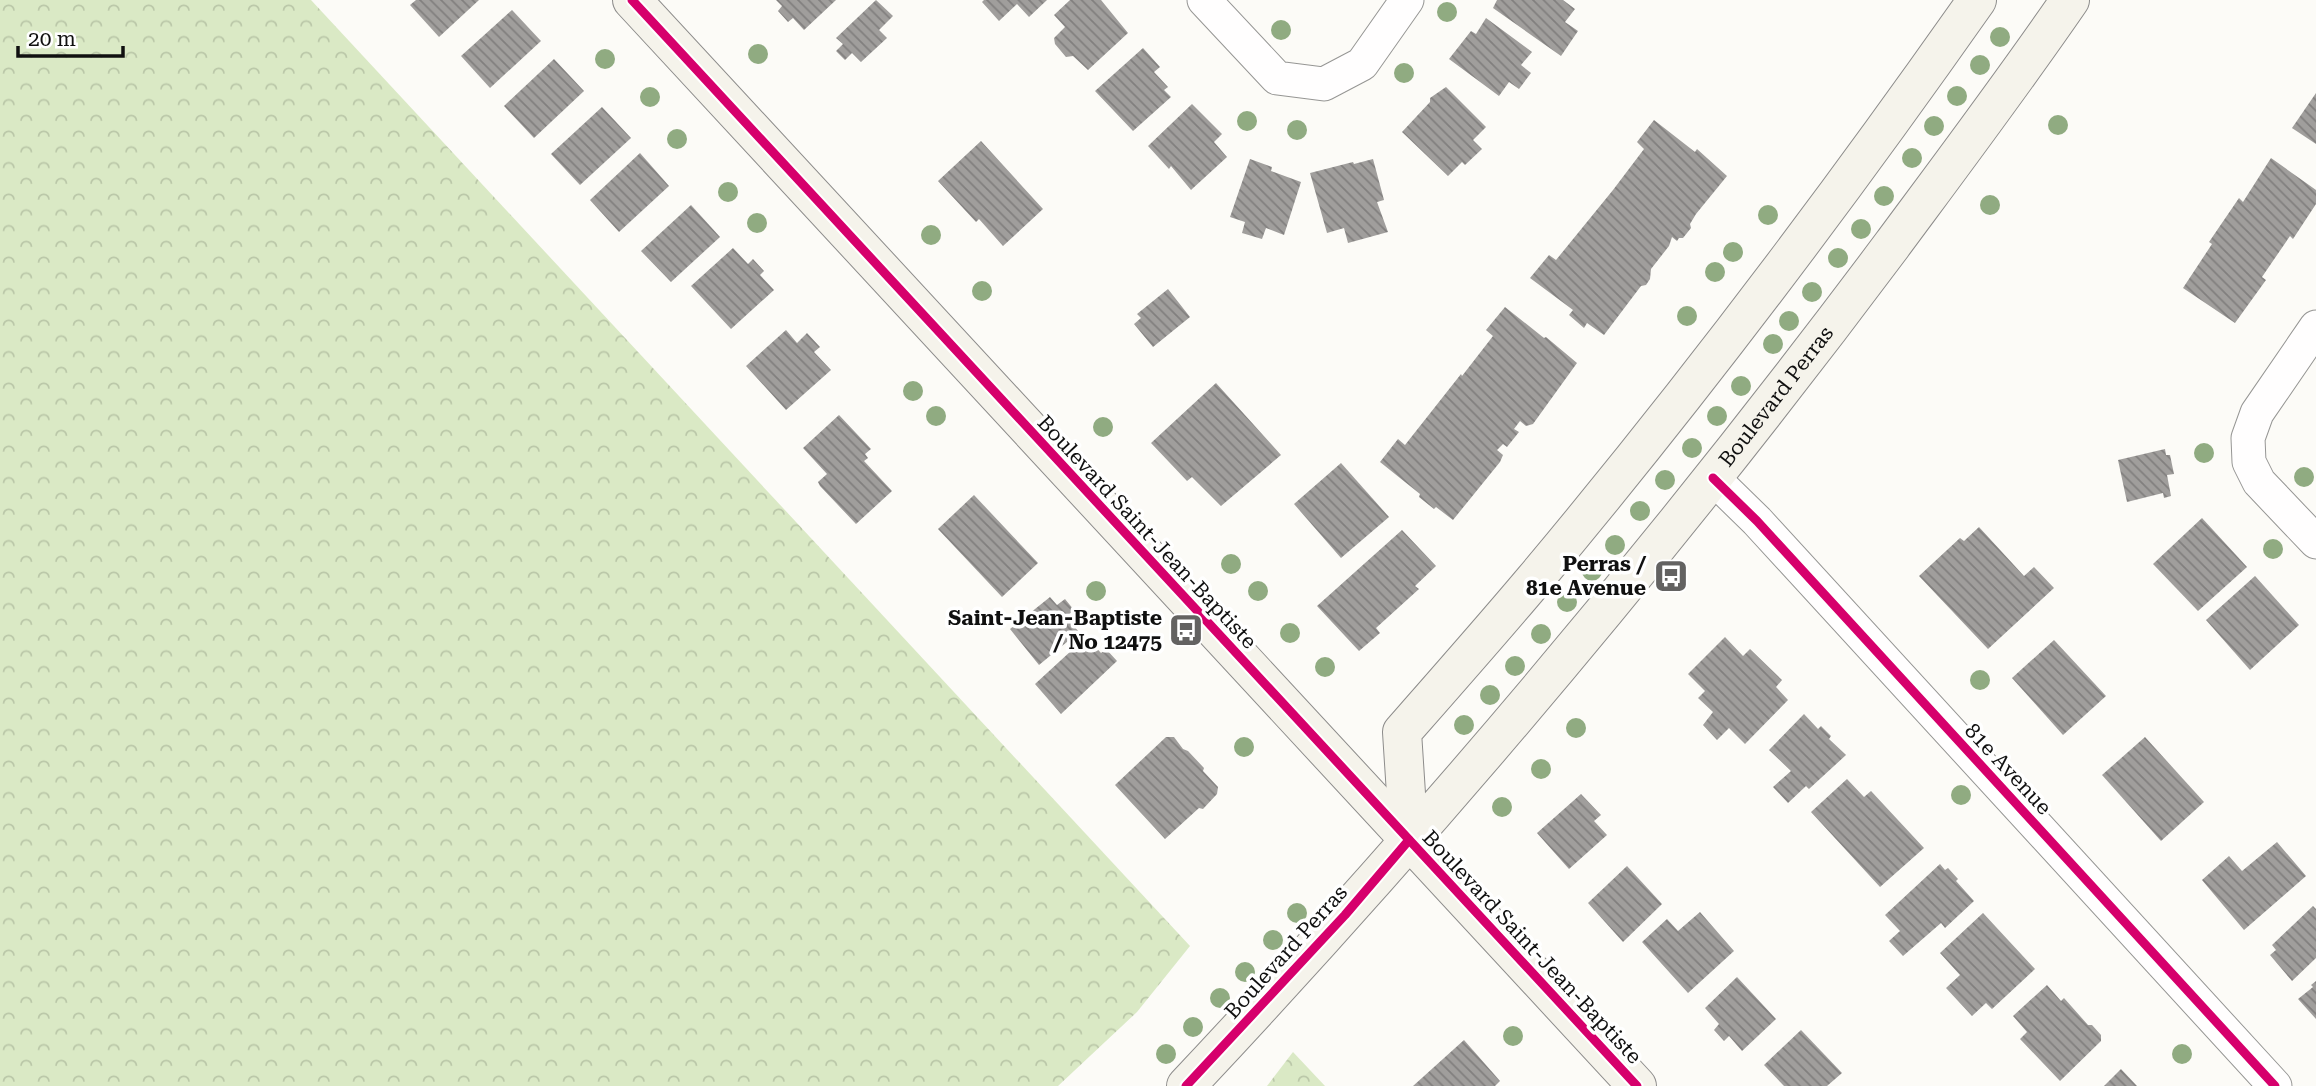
<svg xmlns="http://www.w3.org/2000/svg" width="2316" height="1086" font-family="'Roboto Serif',serif">
	<defs>
		<pattern id="forest-crowns" width="20" height="18" patternUnits="userSpaceOnUse" patternTransform="scale(1.75)"><rect width="20" height="18" fill="#dae9c5"/><path d="M2 6a3 3 0 1 1 6 0M12 15a3 3 0 1 1 6 0" fill="none" stroke="#bac7a8"/></pattern>
		<pattern id="building-back-hatch" width="6" height="6" patternUnits="userSpaceOnUse" patternTransform="scale(1.75)"><rect width="6" height="6" fill="#a09e9c"/><path d="M-1 5l2 2M0 0l6 6M5-1l2 2" fill="none" stroke="#817f7e"/></pattern>
	</defs>
	<rect width="100%" height="100%" fill="#fcfbf7"/>
	<!-- forest -->
	<g fill="url(#forest-crowns)">
		<polygon points="0,0 311,0 1190,946 1137,1012 1058,1086 0,1086"/>
		<polygon points="1293,1052 1325,1086 1267,1086"/>
	</g>
	<!-- building -->
	<g fill="url(#building-back-hatch)">
		<polygon points="416,0 479,0 439,37 410,5"/>
		<polygon points="776,0 836,0 804,30 793,18 788,22 778,11 782,6"/>
		<polygon points="876,0 893,16 879,30 887,38 861,62 852,53 845,60 836,51 843,44 836,38"/>
		<polygon points="984,0 1047,0 1029,17 1017,4 999,21 982,2"/>
		<polygon points="1070,0 1101,0 1128,33 1088,70 1073,56 1066,57 1055,44 1054,38 1065,27 1054,15"/>
		<polygon points="1497,0 1563,0 1575,9 1565,22 1578,31 1561,56 1493,8"/>
		<polygon points="512,10 541,41 490,88 461,56"/>
		<polygon points="1486,18 1532,52 1521,65 1531,73 1519,89 1509,82 1499,96 1449,59 1471,31 1476,34"/>
		<polygon points="1143,48 1160,67 1154,72 1168,87 1164,90 1171,97 1133,131 1095,91"/>
		<polygon points="554,59 584,91 534,138 504,106"/>
		<polygon points="1446,87 1486,127 1473,140 1482,149 1465,165 1462,162 1448,176 1402,132 1430,102 1430,98"/>
		<polygon points="2316,93 2316,144 2292,128"/>
		<polygon points="1192,104 1222,134 1214,142 1227,157 1191,190 1171,166 1169,169 1148,146"/>
		<polygon points="602,107 631,138 580,185 551,154"/>
		<polygon points="1654,120 1695,152 1697,149 1727,176 1696,214 1690,224 1691,228 1683,238 1679,238 1677,241 1672,237 1669,246 1651,269 1650,279 1646,285 1641,286 1604,335 1587,323 1584,328 1569,315 1573,310 1530,278 1549,255 1556,260 1613,190 1644,149 1637,142"/>
		<polygon points="981,141 1043,209 1003,246 979,219 976,222 938,181"/>
		<polygon points="640,153 669,186 619,232 590,200"/>
		<polygon points="2271,158 2316,190 2316,204 2293,239 2290,236 2262,277 2266,280 2235,323 2183,288 2212,244 2209,242 2239,198 2243,202"/>
		<polygon points="1250,159 1272,167 1271,171 1301,182 1284,235 1266,228 1262,239 1242,233 1245,222 1230,217"/>
		<polygon points="1373,159 1384,200 1377,202 1388,232 1348,243 1344,228 1327,233 1310,173 1353,162 1354,164"/>
		<polygon points="691,205 720,237 671,282 641,251"/>
		<polygon points="733,248 748,264 753,259 764,271 760,275 774,290 731,329 691,286"/>
		<polygon points="1168,289 1190,317 1153,347 1134,324 1141,318 1137,314"/>
		<polygon points="1505,307 1544,338 1546,337 1577,363 1533,424 1526,426 1520,421 1514,429 1519,432 1507,447 1503,444 1497,450 1503,455 1500,462 1453,520 1436,507 1434,509 1419,497 1420,494 1380,462 1398,439 1405,445 1461,374 1462,376 1493,336 1486,330"/>
		<polygon points="786,330 797,343 807,333 820,347 814,352 831,370 786,410 746,366"/>
		<polygon points="1216,383 1281,455 1221,506 1192,477 1187,481 1151,443"/>
		<polygon points="839,415 871,449 865,454 868,458 864,461 892,491 856,524 820,486 818,482 827,474 803,448"/>
		<polygon points="2165,449 2166,455 2170,455 2174,474 2167,475 2171,496 2164,498 2163,493 2127,502 2118,460"/>
		<polygon points="1341,463 1389,517 1341,558 1294,504"/>
		<polygon points="974,495 1038,563 1002,597 938,529"/>
		<polygon points="2202,518 2247,567 2198,611 2153,564"/>
		<polygon points="1979,527 2024,576 2034,567 2054,588 1988,649 1919,576 1960,538 1964,541"/>
		<polygon points="1402,530 1436,566 1415,586 1419,589 1376,628 1380,633 1359,651 1317,606"/>
		<polygon points="2255,576 2299,625 2250,670 2206,620"/>
		<polygon points="1050,597 1057,605 1065,599 1074,610 1066,617 1079,632 1039,665 1010,629"/>
		<polygon points="1725,637 1743,656 1750,649 1782,680 1776,687 1788,700 1745,744 1729,728 1717,740 1703,725 1713,712 1698,698 1705,691 1688,674"/>
		<polygon points="1084,639 1089,640 1101,653 1106,649 1117,661 1061,714 1035,684"/>
		<polygon points="2054,640 2106,696 2063,735 2012,678"/>
		<polygon points="1804,714 1818,729 1821,726 1831,736 1829,739 1846,755 1809,789 1806,786 1788,803 1773,787 1791,771 1769,750"/>
		<polygon points="1166,737 1174,737 1183,749 1188,751 1204,768 1203,771 1218,787 1217,794 1203,809 1199,808 1165,839 1115,785"/>
		<polygon points="2145,737 2204,802 2161,841 2102,775"/>
		<polygon points="1847,779 1864,797 1871,791 1924,848 1880,887 1811,812"/>
		<polygon points="1581,794 1601,815 1594,821 1607,835 1569,869 1537,833"/>
		<polygon points="2277,842 2306,876 2244,930 2202,880 2229,856 2242,871"/>
		<polygon points="1940,864 1945,870 1948,868 1958,879 1956,881 1974,901 1945,928 1941,923 1903,956 1889,941 1900,931 1885,915"/>
		<polygon points="1627,866 1662,904 1623,942 1588,903"/>
		<polygon points="2313,906 2316,909 2316,958 2292,981 2270,955 2276,950 2272,945"/>
		<polygon points="1700,912 1734,951 1688,993 1642,942 1667,919 1678,931"/>
		<polygon points="1983,913 2035,969 1992,1009 1986,1003 1972,1016 1946,988 1960,975 1940,953"/>
		<polygon points="1737,977 1776,1019 1742,1051 1729,1036 1724,1041 1714,1030 1719,1024 1705,1008"/>
		<polygon points="2316,981 2316,1019 2298,999 2313,987 2311,985"/>
		<polygon points="2047,985 2061,1001 2064,998 2088,1025 2092,1025 2101,1035 2101,1041 2060,1081 2020,1039 2027,1032 2013,1016"/>
		<polygon points="1801,1030 1842,1073 1827,1086 1784,1086 1764,1065"/>
		<polygon points="1464,1040 1500,1081 1495,1086 1413,1086"/>
		<polygon points="2121,1069 2137,1086 2104,1086"/>
	</g>
	<g fill="none" stroke-linecap="round" stroke-linejoin="round">
		<!-- street casing -->
		<g stroke="#969694" stroke-width="35">
			<g id="street">
				<polyline points="1204,0 1277,78 1324,84 1362,64 1407,0"/>
				<polyline points="2316,327 2257,413 2248,438 2249,462 2259,482 2316,542"/>
				<polyline points="1713,478 1757,521 2275,1086"/>
			</g>
		</g>
		<!-- secondary casing -->
		<g stroke="#8d8c8b" stroke-width="40">
			<g id="secondary">
				<polyline points="632,0 1637,1086"/>
				<path d="M1409,840L1402,732C1446,682 1491,631 1534,580C1690,394 1837,199 1977,0"/>
				<path id="s1" d="M1186,1086C1437,819 1673,538 1892,245C1952,164 2013,83 2070,0"/>
			</g>
		</g>
		<!-- street -->
		<use href="#street" stroke="#fffefe" stroke-width="33"/>
		<!-- secondary -->
		<use href="#secondary" stroke="#f5f3eb" stroke-width="38"/>
		<!-- cycleway casing -->
		<g stroke="#fff" stroke-width="13">
			<g id="cycleway">
				<polyline points="632,0 1637,1086"/>
				<polyline points="1713,478 1757,521 2275,1086"/>
				<polyline points="1186,1086 1345,915 1409,840"/>
			</g>
		</g>
		<!-- cycleway -->
		<use href="#cycleway" stroke="#d6006c" stroke-width="9"/>
	</g>
	<!-- trees -->
	<g fill="#90ab81">
		<circle cx="1447" cy="12" r="10"/>
		<circle cx="1281" cy="30" r="10"/>
		<circle cx="2000" cy="37" r="10"/>
		<circle cx="758" cy="54" r="10"/>
		<circle cx="605" cy="59" r="10"/>
		<circle cx="1980" cy="65" r="10"/>
		<circle cx="1404" cy="73" r="10"/>
		<circle cx="1957" cy="96" r="10"/>
		<circle cx="650" cy="97" r="10"/>
		<circle cx="1247" cy="121" r="10"/>
		<circle cx="2058" cy="125" r="10"/>
		<circle cx="1934" cy="126" r="10"/>
		<circle cx="1297" cy="130" r="10"/>
		<circle cx="677" cy="139" r="10"/>
		<circle cx="1912" cy="158" r="10"/>
		<circle cx="728" cy="192" r="10"/>
		<circle cx="1884" cy="196" r="10"/>
		<circle cx="1990" cy="205" r="10"/>
		<circle cx="1768" cy="215" r="10"/>
		<circle cx="757" cy="223" r="10"/>
		<circle cx="1861" cy="229" r="10"/>
		<circle cx="931" cy="235" r="10"/>
		<circle cx="1733" cy="252" r="10"/>
		<circle cx="1838" cy="258" r="10"/>
		<circle cx="1715" cy="272" r="10"/>
		<circle cx="982" cy="291" r="10"/>
		<circle cx="1812" cy="292" r="10"/>
		<circle cx="1687" cy="316" r="10"/>
		<circle cx="1789" cy="321" r="10"/>
		<circle cx="1773" cy="344" r="10"/>
		<circle cx="1741" cy="386" r="10"/>
		<circle cx="913" cy="391" r="10"/>
		<circle cx="936" cy="416" r="10"/>
		<circle cx="1717" cy="416" r="10"/>
		<circle cx="1103" cy="427" r="10"/>
		<circle cx="1692" cy="448" r="10"/>
		<circle cx="2204" cy="453" r="10"/>
		<circle cx="2304" cy="477" r="10"/>
		<circle cx="1665" cy="480" r="10"/>
		<circle cx="1640" cy="511" r="10"/>
		<circle cx="1615" cy="545" r="10"/>
		<circle cx="2273" cy="549" r="10"/>
		<circle cx="1231" cy="564" r="10"/>
		<circle cx="1592" cy="571" r="10"/>
		<circle cx="1096" cy="591" r="10"/>
		<circle cx="1258" cy="591" r="10"/>
		<circle cx="1567" cy="602" r="10"/>
		<circle cx="1290" cy="633" r="10"/>
		<circle cx="1541" cy="634" r="10"/>
		<circle cx="1515" cy="666" r="10"/>
		<circle cx="1325" cy="667" r="10"/>
		<circle cx="1980" cy="680" r="10"/>
		<circle cx="1490" cy="695" r="10"/>
		<circle cx="1464" cy="725" r="10"/>
		<circle cx="1576" cy="728" r="10"/>
		<circle cx="1244" cy="747" r="10"/>
		<circle cx="1541" cy="769" r="10"/>
		<circle cx="1961" cy="795" r="10"/>
		<circle cx="1502" cy="807" r="10"/>
		<circle cx="1297" cy="913" r="10"/>
		<circle cx="1273" cy="940" r="10"/>
		<circle cx="1245" cy="972" r="10"/>
		<circle cx="1220" cy="998" r="10"/>
		<circle cx="1193" cy="1027" r="10"/>
		<circle cx="1513" cy="1036" r="10"/>
		<circle cx="1166" cy="1054" r="10"/>
		<circle cx="2182" cy="1054" r="10"/>
	</g>
	<!-- icons -->
	<defs>
		<g id="bus-square" transform="scale(1.75)"><rect x="-9" y="-9" width="18" height="18" rx="4" fill="#636261" stroke="#fff"/><path d="M-5-6H5V4H4V6H2V4H-2V6H-4V4H-5ZM-3.5-4V0h7V-4ZM-3.5 1.2v1.5H-2V1.2ZM2 1.2v1.5H3.5V1.2Z" fill="#fff"/></g>
	</defs>
	<g fill-rule="evenodd">
		<use href="#bus-square" x="1671" y="576"/>
		<use href="#bus-square" x="1186" y="630"/>
	</g>
	<g text-anchor="middle" stroke-width="7" stroke-linejoin="round" paint-order="stroke">
		<!-- street labels -->
		<g font-size="21" fill="#101010" stroke="#fff">
			<text dy="7" stroke="none"><textPath href="#s1" startOffset="908">Boulevard Perras</textPath></text>
			<text transform="translate(1147 532) rotate(47)" y="7">Boulevard Saint-Jean-Baptiste</text>
			<text transform="translate(2008 769) rotate(47)" y="7">81e Avenue</text>
			<text transform="translate(1532 947) rotate(47)" y="7">Boulevard Saint-Jean-Baptiste</text>
			<text transform="translate(1286 952) rotate(-48)" y="7">Boulevard Perras</text>
		</g>
		<!-- poi labels -->
		<g font-size="21" font-weight="bold" fill="#101010" stroke="#fff" text-anchor="end">
			<text x="1646" y="571">Perras /<tspan x="1646" dy="24">81e Avenue</tspan></text>
			<text x="1162" y="625">Saint-Jean-Baptiste<tspan x="1162" dy="24">/ No 12475</tspan></text>
		</g>
	</g>
	<!-- scale -->
	<path d="M18 46v10h105v-10" fill="none" stroke="#101010" stroke-width="3.5"/>
	<text x="28" y="46" font-size="21" fill="#101010" stroke="#ffffff" stroke-width="5" paint-order="stroke">20 m</text>
</svg>
